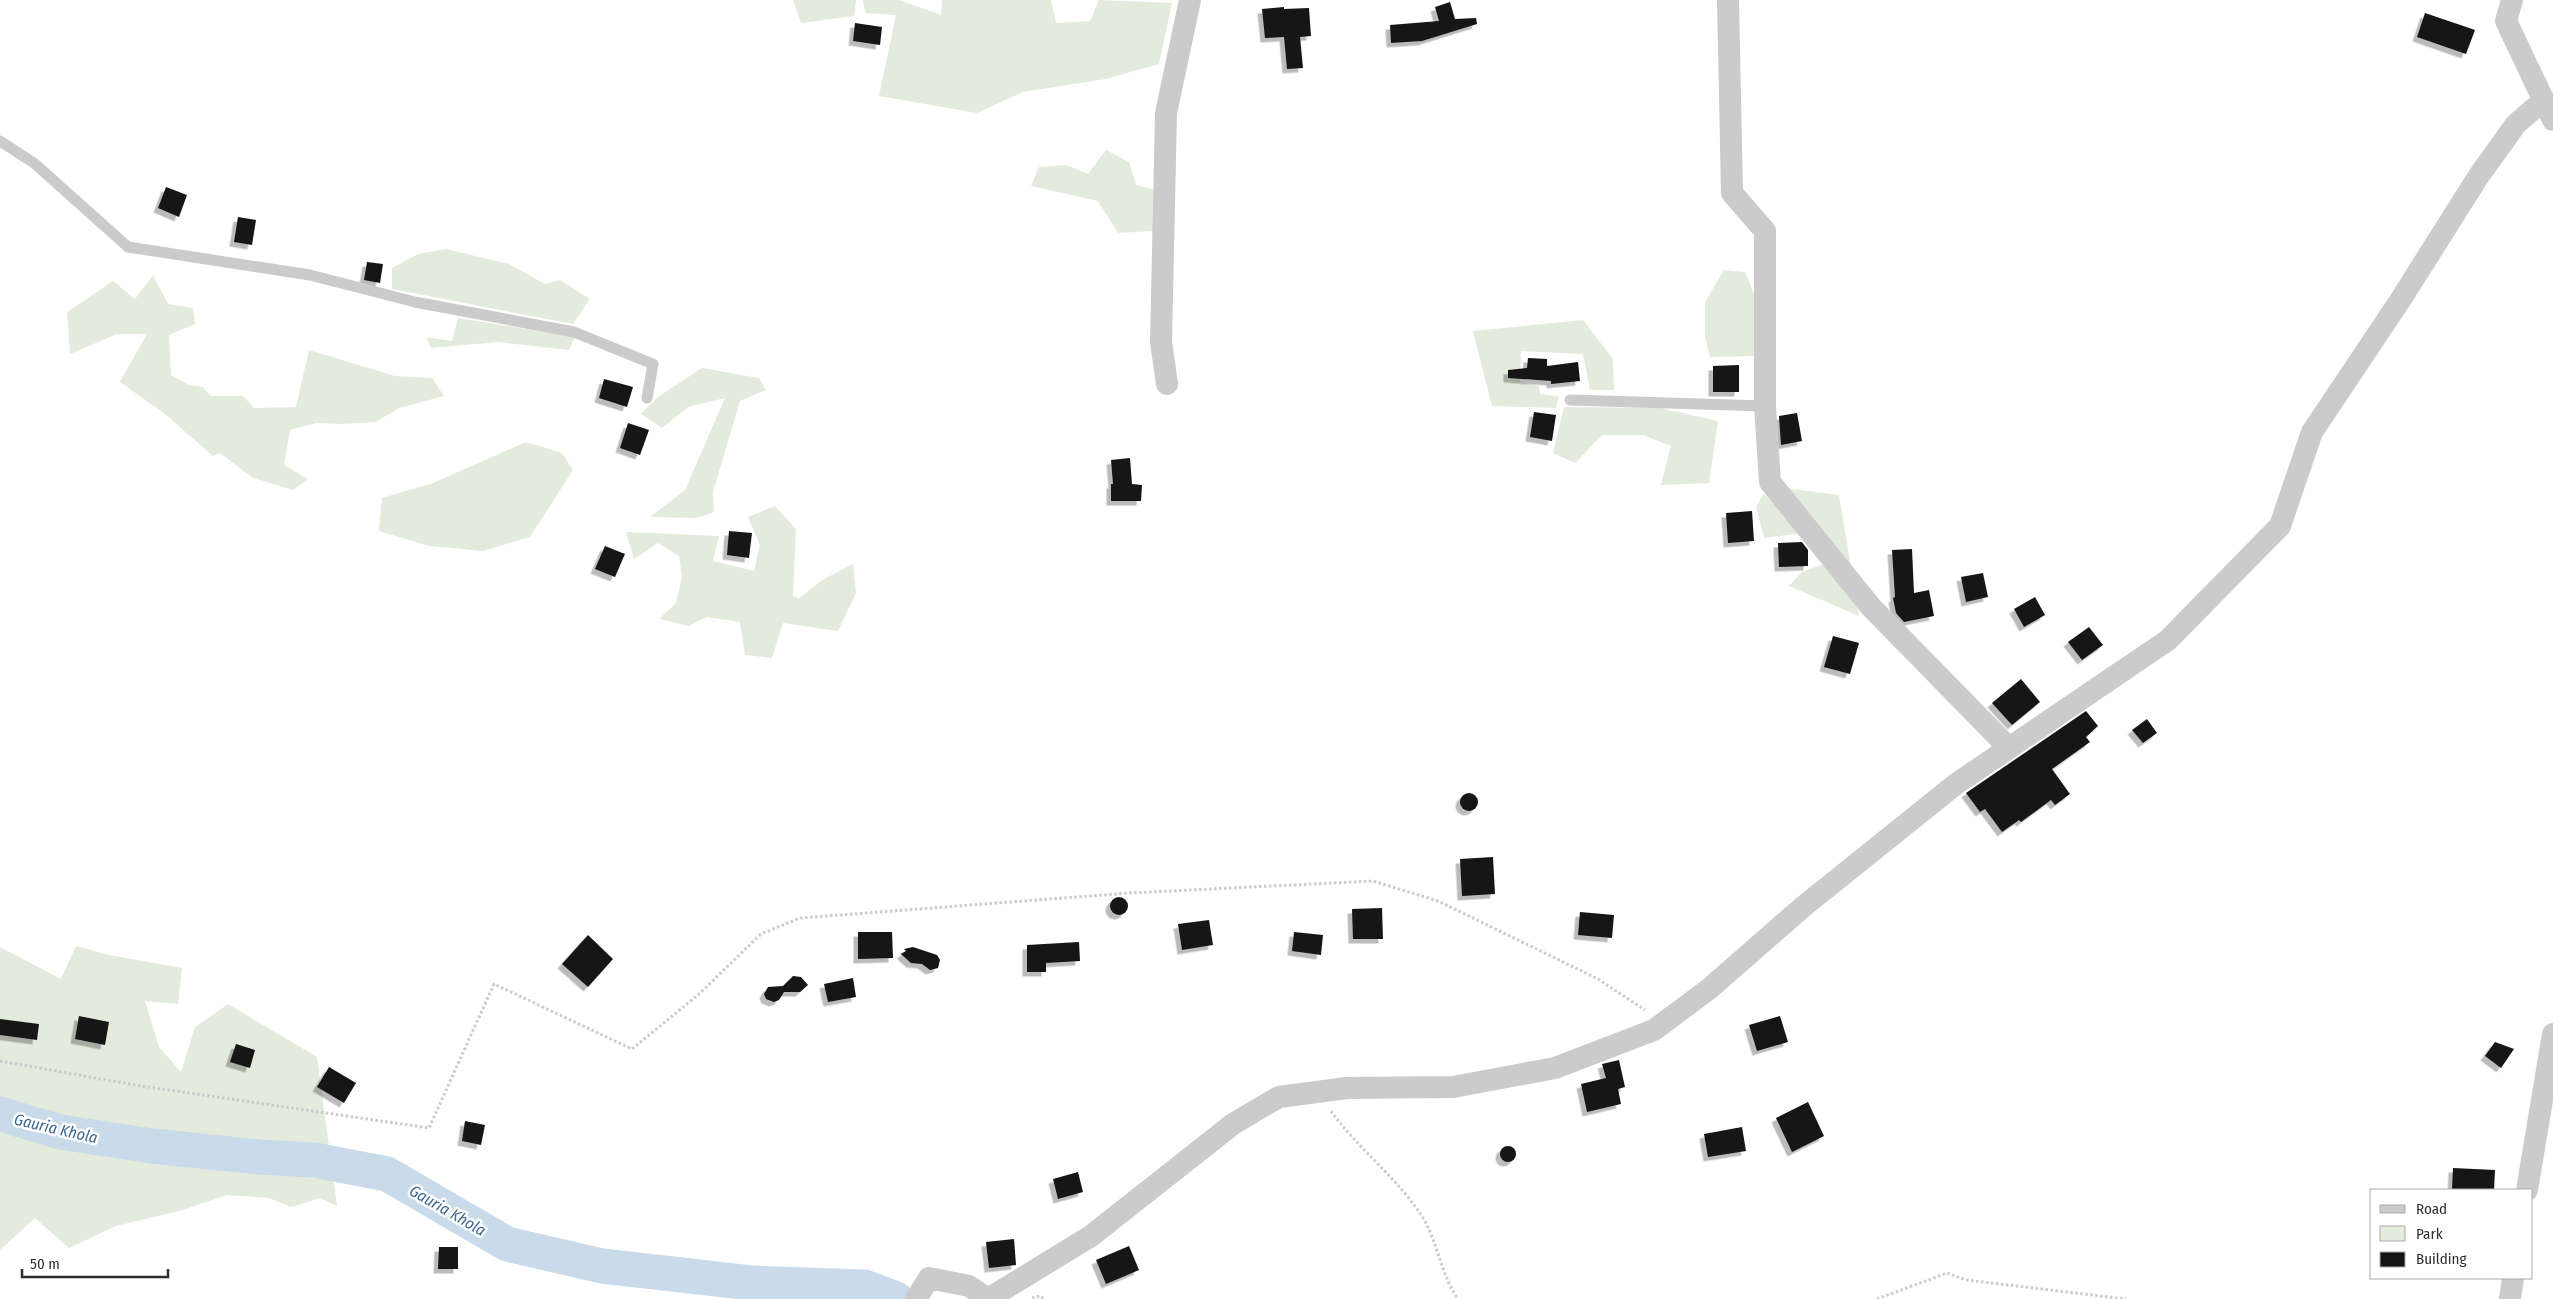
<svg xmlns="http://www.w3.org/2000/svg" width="2553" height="1299" font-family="'Fira Sans Condensed',sans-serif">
	<defs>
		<filter id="shadow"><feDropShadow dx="-4.5" dy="4.5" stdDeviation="0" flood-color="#0004"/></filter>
	</defs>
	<rect width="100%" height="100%" fill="#fff"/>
	<!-- green -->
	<g fill="#e3ebdc">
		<polygon points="793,0 856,0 854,16 801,23"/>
		<polygon points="863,0 899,0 941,15 942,0 1051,0 1056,23 1090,21 1099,0 1172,3 1159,64 1106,79 1023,92 977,113 879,96 896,15 865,13"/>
		<polygon points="1106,150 1129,162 1136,185 1157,190 1154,231 1118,233 1098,201 1031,186 1039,167 1066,165 1088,174"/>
		<polygon points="446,249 509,264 545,284 560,280 590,299 573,324 392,289 392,268 418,254"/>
		<polygon points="1724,270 1745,272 1757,301 1754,356 1710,357 1705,337 1705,302"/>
		<polygon points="153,275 168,304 193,308 195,324 169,335 171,375 189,385 203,387 210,396 243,396 254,408 296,407 309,350 395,376 432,378 444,396 399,408 376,422 342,424 316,423 290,430 284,465 308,479 293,490 253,478 220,453 213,456 165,414 120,382 147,334 117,334 70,354 67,312 113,281 135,299"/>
		<polygon points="458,318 575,337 569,350 498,342 431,348 426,337 452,341"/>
		<polygon points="1583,320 1613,359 1614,390 1590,390 1583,354 1521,351 1520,382 1539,386 1540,394 1559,396 1556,408 1492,406 1473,331"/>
		<polygon points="702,368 759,378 766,390 740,401 713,492 714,512 696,518 650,517 685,490 725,398 688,407 662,428 641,414 658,397"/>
		<polygon points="1564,407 1660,408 1718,421 1709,483 1661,485 1671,446 1643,435 1602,435 1575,463 1553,453"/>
		<polygon points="526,442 562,453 573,470 530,537 483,551 429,546 379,531 382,498 433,483"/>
		<polygon points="1784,488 1839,495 1851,568"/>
		<polygon points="1764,494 1802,533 1764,538 1756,506"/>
		<polygon points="775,506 796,529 793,596 799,598 824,579 853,564 856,593 838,631 783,623 772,658 745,655 740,622 706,617 689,626 659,619 676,603 682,576 679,556 658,543 634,559 626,532 719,536 713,561 754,571 760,545 748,517"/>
		<polygon points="1824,564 1855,597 1859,616 1789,586 1802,572"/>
		<polygon points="76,946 109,955 182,968 178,1004 145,1001 159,1047 181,1072 195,1027 228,1004 317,1057 337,1206 320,1198 291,1207 269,1198 227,1195 183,1210 116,1226 69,1248 35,1218 0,1250 0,947 61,979"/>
	</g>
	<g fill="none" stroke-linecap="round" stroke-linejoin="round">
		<!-- river -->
		<polyline stroke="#c9daea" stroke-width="35" points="0,1114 60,1132 152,1146 259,1157 314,1160 387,1174 507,1244 602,1266 751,1283 864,1287 896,1299"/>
	</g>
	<!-- building -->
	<g fill="#151515" filter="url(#shadow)">
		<polygon points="1450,2 1455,19 1476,18 1477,24 1422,41 1391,43 1390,25 1439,21 1435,7"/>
		<polygon points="1284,7 1284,9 1309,8 1311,36 1300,37 1303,68 1287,69 1284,37 1265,38 1262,9"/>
		<polygon points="2425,13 2475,30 2466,54 2417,37"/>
		<polygon points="855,23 882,27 880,45 853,41"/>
		<polygon points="166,187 187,195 179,217 158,208"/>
		<polygon points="238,217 256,220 252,245 234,242"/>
		<polygon points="367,262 383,264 380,283 364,280"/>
		<polygon points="1528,358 1547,359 1547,366 1578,362 1580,381 1551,384 1551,381 1508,378 1508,370 1527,368"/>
		<polygon points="1739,365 1739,392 1713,392 1713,366"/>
		<polygon points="604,379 633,387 627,407 599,398"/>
		<polygon points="1534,412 1556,415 1552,441 1530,437"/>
		<polygon points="1797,413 1802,441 1781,445 1779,416"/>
		<polygon points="628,423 649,430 640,455 620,448"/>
		<polygon points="1130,458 1132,484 1142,485 1141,501 1111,501 1111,484 1113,484 1111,460"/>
		<polygon points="1752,511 1754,541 1728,543 1726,513"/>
		<polygon points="729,531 752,533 749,558 727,555"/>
		<polygon points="1802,542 1808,550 1808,566 1779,567 1778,543"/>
		<polygon points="605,546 625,554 615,577 595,569"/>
		<polygon points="1912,549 1914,593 1929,590 1934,616 1904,622 1896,613 1893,598 1895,597 1892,550"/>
		<polygon points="1983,573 1988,597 1966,602 1961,577"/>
		<polygon points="2035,597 2045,615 2024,627 2014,609"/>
		<polygon points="2089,627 2103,645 2082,660 2068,642"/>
		<polygon points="1833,636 1859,643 1850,674 1824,667"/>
		<polygon points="2021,679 2040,702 2012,725 1992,703"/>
		<polygon points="2086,711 2098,726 2086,737 2090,742 2052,769 2070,794 2055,805 2051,800 2021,822 2019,820 2002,832 1985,809 1980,812 1966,793"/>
		<polygon points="2147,719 2157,733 2143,743 2132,730"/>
		<circle cx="1469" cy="802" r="9"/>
		<polygon points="1493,857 1495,894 1462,896 1460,859"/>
		<circle cx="1119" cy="906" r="9"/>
		<polygon points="1382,908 1383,939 1353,939 1352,909"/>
		<polygon points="1580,912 1614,915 1612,938 1578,935"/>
		<polygon points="1209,920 1213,945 1182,950 1178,924"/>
		<polygon points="858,932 892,932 893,958 858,959"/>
		<polygon points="1294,932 1323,935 1321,955 1292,951"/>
		<polygon points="588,935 613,959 588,987 562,964"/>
		<polygon points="1079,942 1080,961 1046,963 1046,972 1027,972 1027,945"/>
		<polygon points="913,947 937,955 940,960 938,968 930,970 922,964 911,963 901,954 906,951 904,949"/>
		<polygon points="793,976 801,977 808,985 800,992 784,992 779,1000 774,1002 766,999 764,994 768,987 783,986"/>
		<polygon points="853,978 856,997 828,1002 824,984"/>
		<polygon points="79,1016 109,1022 105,1045 75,1039"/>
		<polygon points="1780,1016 1788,1042 1757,1051 1749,1025"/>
		<polygon points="0,1019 39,1024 37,1040 0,1035"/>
		<polygon points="2495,1042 2514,1049 2501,1068 2485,1056"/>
		<polygon points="236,1044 255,1050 250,1068 230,1062"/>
		<polygon points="1619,1060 1625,1087 1618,1089 1621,1104 1587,1112 1581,1084 1606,1078 1602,1064"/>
		<polygon points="329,1067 356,1083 344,1103 317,1087"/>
		<polygon points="1808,1102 1824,1136 1792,1152 1776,1118"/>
		<polygon points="465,1121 485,1125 481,1145 462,1141"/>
		<polygon points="1742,1127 1746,1151 1708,1157 1704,1134"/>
		<circle cx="1508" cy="1154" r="8"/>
		<polygon points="2453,1168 2495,1170 2494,1190 2452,1190"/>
		<polygon points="1078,1172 1083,1192 1058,1199 1053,1179"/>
		<polygon points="1014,1239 1016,1265 989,1268 986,1242"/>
		<polygon points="1129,1246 1139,1270 1106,1284 1096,1260"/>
		<polygon points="439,1247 458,1247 458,1269 438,1269"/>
	</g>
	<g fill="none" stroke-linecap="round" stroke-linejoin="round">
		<!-- path -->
		<g stroke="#cbcbcb" stroke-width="3" stroke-dasharray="2.5 2.5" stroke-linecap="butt">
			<polyline points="0,1061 135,1085 429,1128 494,984 632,1049 698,995 761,934 800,918 1129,893 1373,881 1438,901 1598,979 1645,1010"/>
			<path d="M1331,1111C1358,1149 1398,1178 1423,1218C1438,1243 1441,1275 1458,1299"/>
			<polyline points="1032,1298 1040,1296 1044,1299"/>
			<polyline points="1877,1299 1947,1273 1966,1280 2126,1299"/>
		</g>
		<!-- lane -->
		<g stroke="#cbcbcb" stroke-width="11">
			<polyline points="0,141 34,163 128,247 310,275 415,302 574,332 653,364 647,398"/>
			<polyline points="1570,400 1765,406"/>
		</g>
		<!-- street -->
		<g stroke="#cbcbcb" stroke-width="22">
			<polyline points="1728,0 1732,193 1765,231 1765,406 1770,482 1871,607 2009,748"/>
			<polyline points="2512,0 2506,21 2553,120"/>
			<polyline points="1167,384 1161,342 1166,113 1190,0"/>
			<polyline points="2527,1190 2553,1034"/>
			<polyline points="916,1299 929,1278 969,1286 988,1299 1091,1236 1233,1124 1279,1097 1347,1088 1453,1087 1555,1068 1654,1030 1709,989 1804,906 1956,784 2168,640 2280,526 2312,432 2401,299 2478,177 2516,124 2544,100"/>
			<polyline points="2510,1299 2513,1278"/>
		</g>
	</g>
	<g text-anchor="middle" stroke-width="5" stroke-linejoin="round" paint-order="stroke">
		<!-- water labels -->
		<g font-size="16" font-style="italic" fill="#3e678e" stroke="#fff">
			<text transform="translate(56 1128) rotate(13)" y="6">Gauria Khola</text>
			<text transform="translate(448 1210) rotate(30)" y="6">Gauria Khola</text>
		</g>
	</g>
	<!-- legend -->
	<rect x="2370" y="1189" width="162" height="90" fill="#ffffff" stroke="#ababab"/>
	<rect x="2380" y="1205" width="25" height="8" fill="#cbcbcb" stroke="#ababab"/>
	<text x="2416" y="1214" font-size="15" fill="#2e2e2e">Road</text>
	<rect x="2380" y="1226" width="25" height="15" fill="#e3ebdc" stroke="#ababab"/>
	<text x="2416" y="1239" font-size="15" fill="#2e2e2e">Park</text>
	<rect x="2380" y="1252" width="25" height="15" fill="#151515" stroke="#ababab"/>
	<text x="2416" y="1264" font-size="15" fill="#2e2e2e">Building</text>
	<!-- scale -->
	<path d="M22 1269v8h146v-8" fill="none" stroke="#2e2e2e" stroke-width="2.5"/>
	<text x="30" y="1269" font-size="15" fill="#2e2e2e" stroke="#ffffff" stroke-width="4" paint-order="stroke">50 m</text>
</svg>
